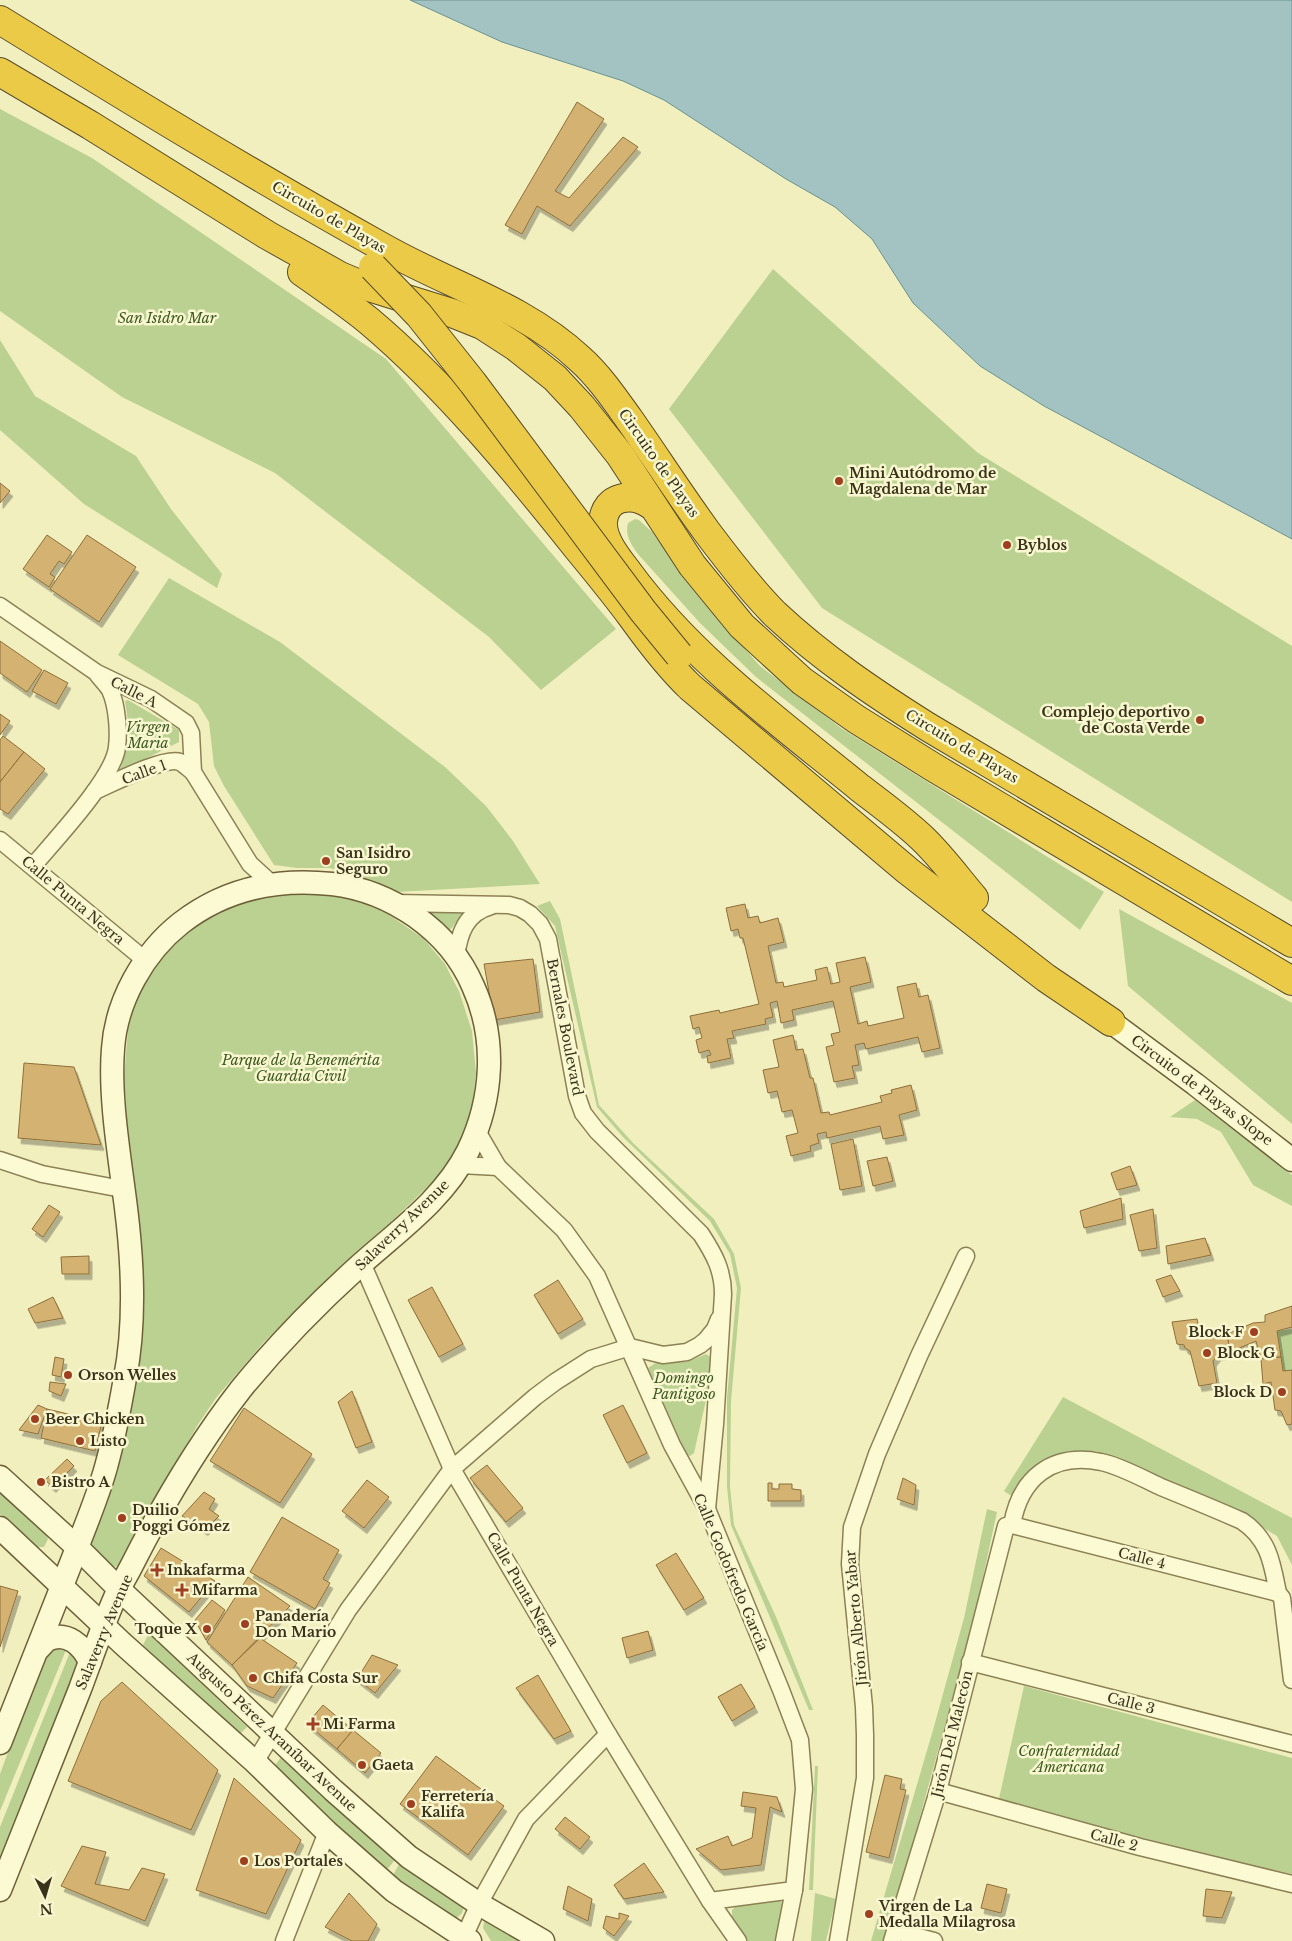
<svg xmlns="http://www.w3.org/2000/svg" width="1292" height="1941" font-family="'Libre Baskerville',serif">
	<defs>
		<filter id="shadow"><feDropShadow dx="3" dy="5.5" stdDeviation="0" flood-color="#0004"/></filter>
	</defs>
	<rect width="100%" height="100%" fill="#f2efbf"/>
	<!-- green -->
	<g fill="#bad192">
		<polygon points="0,109 92,158 386,359 616,629 541,690 489,637 275,473 122,397 0,311"/>
		<polygon points="773,269 978,453 1292,646 1292,902 822,608 669,409"/>
		<polygon points="0,340 35,396 136,456 171,509 222,574 217,588 84,504 0,430"/>
		<path d="M635,519L639,520L652,532L696,593L760,666L841,728L1104,892L1080,930L756,677L700,623L637,553C630,542 625,535 628,523Z"/>
		<polygon points="169,578 280,642 445,767 486,806 513,841 540,884 396,892 330,868 297,868 274,865 224,786 214,766 209,722 198,704 118,655"/>
		<polygon points="128,700 179,730 179,742 119,772 129,743 129,728 125,701"/>
		<polygon points="290,892 350,896 388,914 424,939 445,964 451,976 459,991 472,1031 476,1073 472,1111 464,1133 446,1169 393,1220 332,1274 263,1343 216,1398 197,1426 124,1562 120,1566 112,1567 90,1549 142,1307 139,1219 127,1119 124,1077 128,1030 135,1003 154,964 170,948 199,924 259,894"/>
		<polygon points="550,901 560,919 599,1105 633,1143 714,1219 734,1254 741,1288 731,1401 730,1487 734,1525 777,1619 813,1710 809,1710 731,1525 727,1487 727,1398 737,1288 730,1254 710,1221 623,1137 597,1107 555,926 537,906"/>
		<polygon points="1119,909 1292,1003 1292,1124 1128,986"/>
		<polygon points="426,911 465,911 451,929 443,929"/>
		<polygon points="1195,1100 1292,1175 1292,1206 1253,1185 1221,1132 1197,1119 1170,1117"/>
		<polygon points="1292,1329 1292,1370 1283,1371 1277,1331"/>
		<polygon points="706,1354 715,1360 694,1453 690,1456 686,1454 648,1368 657,1362 687,1362"/>
		<polygon points="1063,1397 1292,1518 1292,1565 1277,1536 1243,1516 1096,1451 1038,1466 1013,1497 1004,1491"/>
		<polygon points="0,1491 45,1531 48,1539 44,1547 36,1547 0,1514"/>
		<polygon points="987,1509 997,1512 974,1619 886,1941 871,1941 933,1730 964,1618"/>
		<polygon points="149,1633 247,1727 239,1735 143,1645"/>
		<polygon points="59,1649 66,1650 0,1811 0,1774 43,1657 48,1652"/>
		<polygon points="70,1652 85,1667 0,1878 0,1827"/>
		<polygon points="1024,1686 1292,1758 1292,1874 998,1803"/>
		<polygon points="282,1756 398,1856 386,1871 272,1769"/>
		<polygon points="815,1766 818,1766 813,1890 809,1890"/>
		<polygon points="402,1859 465,1903 462,1913 454,1921 393,1875"/>
		<polygon points="815,1893 836,1899 826,1941 811,1941"/>
		<polygon points="775,1898 780,1900 783,1905 780,1941 748,1941 732,1920 732,1910 735,1907"/>
		<polygon points="485,1917 528,1941 491,1941 483,1928"/>
	</g>
	<!-- water -->
	<polygon fill="#a2c3c1" stroke="#699292" points="410,0 1292,0 1292,539 1044,406 980,366 913,303 872,239 835,207 786,179 664,100 623,81 502,42"/>
	<!-- building -->
	<g fill="#d4b271" stroke="#8d6f39" filter="url(#shadow)">
		<polygon points="577,102 604,119 555,191 569,198 623,137 638,147 570,226 537,206 522,234 505,225"/>
		<polygon points="0,483 10,491 0,503"/>
		<polygon points="47,535 72,552 64,564 59,561 50,574 55,577 49,587 23,569"/>
		<polygon points="87,535 136,567 99,622 50,589"/>
		<polygon points="0,641 42,670 27,692 0,673"/>
		<polygon points="44,670 68,683 56,704 32,691"/>
		<polygon points="0,714 10,721 0,735"/>
		<polygon points="3,736 24,752 0,782 0,740"/>
		<polygon points="24,752 45,769 8,814 0,809 0,782"/>
		<polygon points="745,904 748,918 758,916 760,923 778,918 784,942 768,946 776,983 783,982 784,987 817,980 815,970 827,967 831,984 840,982 836,963 865,957 871,982 850,987 858,1024 867,1021 868,1026 904,1018 897,987 916,983 919,997 928,995 940,1048 922,1052 918,1037 866,1049 864,1043 855,1045 859,1065 852,1066 855,1078 834,1082 826,1047 834,1045 831,1034 840,1032 833,1001 792,1010 794,1020 781,1023 777,1001 770,1003 773,1017 765,1019 766,1024 732,1031 734,1038 727,1039 731,1058 708,1063 707,1056 711,1055 709,1050 699,1053 696,1040 702,1038 699,1027 693,1029 690,1016 719,1010 720,1013 759,1004 743,938 740,938 738,929 731,931 726,908"/>
		<polygon points="533,959 540,1012 494,1020 484,964"/>
		<polygon points="793,1035 796,1050 803,1049 810,1078 813,1078 821,1113 829,1112 830,1115 882,1102 880,1096 892,1093 891,1090 911,1085 917,1110 899,1115 904,1135 883,1139 880,1126 827,1138 826,1132 817,1134 819,1143 810,1146 811,1151 791,1156 786,1136 798,1133 792,1110 782,1112 777,1091 768,1093 763,1070 779,1067 773,1040"/>
		<polygon points="24,1063 74,1067 101,1145 18,1138"/>
		<polygon points="853,1139 862,1186 840,1190 831,1144"/>
		<polygon points="887,1157 893,1181 873,1186 867,1161"/>
		<polygon points="1130,1166 1137,1185 1117,1190 1111,1173"/>
		<polygon points="1121,1198 1123,1219 1084,1228 1080,1211"/>
		<polygon points="49,1205 60,1212 43,1237 32,1229"/>
		<polygon points="1153,1209 1157,1248 1139,1251 1130,1215"/>
		<polygon points="1205,1238 1211,1255 1168,1264 1166,1246"/>
		<polygon points="89,1256 89,1274 62,1274 61,1257"/>
		<polygon points="1171,1275 1180,1291 1163,1297 1156,1280"/>
		<polygon points="558,1280 583,1319 558,1334 534,1295"/>
		<polygon points="432,1287 463,1344 439,1357 408,1300"/>
		<polygon points="53,1297 63,1318 35,1323 28,1309"/>
		<polygon points="1292,1306 1292,1327 1277,1331 1281,1357 1261,1359 1256,1341 1230,1352 1227,1334 1253,1323 1265,1322 1265,1315"/>
		<polygon points="1197,1319 1201,1335 1209,1339 1227,1334 1230,1352 1218,1355 1213,1361 1217,1383 1199,1386 1190,1351 1185,1348 1184,1345 1177,1344 1172,1322"/>
		<polygon points="55,1357 64,1359 61,1377 52,1375"/>
		<polygon points="1281,1357 1283,1371 1292,1370 1292,1424 1287,1425 1281,1411 1275,1410 1271,1382 1263,1384 1261,1359"/>
		<polygon points="50,1382 66,1384 61,1396 49,1391"/>
		<polygon points="352,1391 372,1442 356,1448 338,1402"/>
		<polygon points="38,1405 47,1409 38,1434 19,1430"/>
		<polygon points="623,1405 647,1453 627,1463 603,1415"/>
		<polygon points="244,1408 312,1454 280,1503 210,1461"/>
		<polygon points="47,1409 102,1422 95,1451 41,1438"/>
		<polygon points="67,1459 74,1466 53,1487 45,1480"/>
		<polygon points="487,1465 523,1508 506,1522 470,1478"/>
		<polygon points="903,1478 916,1485 914,1505 897,1499"/>
		<polygon points="367,1480 389,1497 364,1528 342,1511"/>
		<polygon points="768,1483 772,1483 772,1489 779,1489 779,1484 792,1484 792,1489 801,1490 801,1501 768,1501"/>
		<polygon points="204,1492 215,1499 209,1509 219,1516 205,1530 182,1516"/>
		<polygon points="282,1517 339,1550 323,1579 330,1583 315,1609 250,1572"/>
		<polygon points="161,1548 215,1581 189,1612 144,1576"/>
		<polygon points="676,1553 704,1598 684,1610 656,1565"/>
		<polygon points="248,1577 290,1606 232,1665 207,1642"/>
		<polygon points="0,1586 18,1591 0,1647"/>
		<polygon points="212,1600 225,1610 206,1640 195,1620"/>
		<polygon points="648,1631 653,1650 627,1658 622,1638"/>
		<polygon points="260,1638 297,1663 273,1698 247,1686 232,1665"/>
		<polygon points="372,1655 398,1665 375,1693 357,1679"/>
		<polygon points="538,1675 571,1731 554,1739 516,1688"/>
		<polygon points="122,1682 218,1770 191,1830 68,1781 101,1701"/>
		<polygon points="741,1684 755,1707 732,1721 718,1697"/>
		<polygon points="323,1705 353,1730 337,1749 307,1724"/>
		<polygon points="353,1730 381,1753 365,1773 337,1749"/>
		<polygon points="436,1756 504,1806 468,1855 400,1804"/>
		<polygon points="885,1775 902,1779 900,1789 906,1790 889,1858 866,1852"/>
		<polygon points="234,1778 301,1840 266,1914 196,1890"/>
		<polygon points="743,1792 777,1797 782,1812 770,1807 761,1865 721,1870 696,1849 728,1836 732,1846 752,1838 756,1808 741,1806"/>
		<polygon points="565,1817 590,1837 580,1849 555,1829"/>
		<polygon points="82,1846 106,1852 95,1884 129,1890 142,1868 165,1874 145,1921 61,1886"/>
		<polygon points="644,1863 664,1892 624,1899 614,1885"/>
		<polygon points="987,1884 1007,1889 1001,1913 981,1908"/>
		<polygon points="568,1886 592,1899 588,1921 563,1909"/>
		<polygon points="1206,1889 1232,1892 1222,1918 1203,1916"/>
		<polygon points="349,1893 377,1924 368,1941 352,1941 325,1927"/>
		<polygon points="619,1913 629,1916 614,1936 603,1928 606,1916 619,1919"/>
	</g>
	<g fill="none" stroke-linecap="round" stroke-linejoin="round">
		<!-- street casing -->
		<g stroke="#8c8055" stroke-width="19">
			<g id="street">
				<polyline points="0,606 97,673 151,699 186,723 191,733 193,772 250,864 272,884"/>
				<path d="M95,791C111,784 165,756 180,762C184,764 189,769 193,772"/>
				<polyline points="0,840 145,960"/>
				<path d="M33,866C54,841 114,778 117,747C119,731 117,705 110,690C107,685 102,680 98,675"/>
				<path d="M394,903L509,905L520,908L530,914L540,924L548,939L577,1096L583,1113L597,1131L701,1234C714,1254 723,1270 723,1294L715,1424L707,1509"/>
				<path d="M456,957C459,933 466,913 491,906"/>
				<polyline points="477,1131 498,1167 564,1230 597,1276 672,1445 707,1509 781,1690 800,1740 804,1789 794,1890 784,1941"/>
				<polyline points="0,1160 42,1174 122,1189"/>
				<polyline points="460,1165 498,1167"/>
				<polyline points="362,1263 452,1469 608,1734 710,1901 738,1941"/>
				<path d="M1012,1525C1020,1478 1052,1452 1101,1462C1118,1465 1144,1479 1161,1487C1188,1498 1215,1509 1242,1521C1269,1539 1272,1563 1278,1593L1282,1598L1292,1680"/>
				<polyline points="970,1662 1292,1744"/>
				<polyline points="255,1762 348,1610 452,1469 535,1397 555,1382 591,1359 630,1347 663,1355 687,1352 700,1345 706,1340 715,1329 719,1319"/>
				<polyline points="938,1791 1140,1847 1292,1884"/>
				<polyline points="710,1901 794,1890"/>
				<polyline points="895,1931 934,1941"/>
				<polyline points="464,1937 479,1904 526,1819 608,1734"/>
				<polyline points="284,1941 327,1832"/>
				<polyline points="838,1941 865,1778 865,1735 864,1707 850,1564 852,1527 877,1454 919,1356 966,1256"/>
				<polyline points="892,1941 938,1791 1006,1526 1012,1525 1278,1593"/>
			</g>
		</g>
		<!-- secondary casing -->
		<g stroke="#6e6039" stroke-width="25">
			<g id="secondary">
				<polyline points="1111,1022 1195,1084 1292,1160"/>
				<polyline points="0,1477 77,1547 119,1589 333,1790 409,1857 479,1904 543,1941"/>
				<polyline points="0,1528 123,1644 255,1762 327,1832 394,1891 470,1941"/>
				<path d="M38,1649C41,1647 44,1642 47,1640C67,1630 83,1646 90,1662"/>
				<path d="M0,1743C25,1680 50,1616 75,1553C86,1524 98,1496 106,1467C114,1438 120,1407 125,1378C136,1322 133,1264 126,1208C120,1159 109,1098 113,1049C116,1001 144,952 181,923C225,889 277,878 332,884C391,891 449,930 473,986C497,1039 493,1099 468,1151C444,1199 398,1231 359,1266C317,1304 277,1345 241,1389C199,1443 164,1502 133,1563C128,1573 122,1583 117,1593C103,1624 92,1657 80,1689C53,1756 27,1823 0,1890"/>
			</g>
		</g>
		<!-- highway casing -->
		<g stroke="#594c2a" stroke-width="30">
			<g id="highway">
				<path d="M0,20C127,98 254,176 384,248C449,285 525,307 580,359C599,376 614,398 629,419C655,456 680,495 707,532C728,560 750,589 775,614C822,658 874,693 928,727L1292,943"/>
				<polyline points="0,72 90,125 267,235 340,276 359,284 452,313 482,325 516,347 555,378 582,407 620,455 692,565 742,626 802,681 856,719 933,767 1292,981"/>
				<path d="M302,272C325,288 348,304 369,321C445,385 516,471 578,549C597,572 615,594 632,617C650,642 668,666 690,687L908,871L1046,978L1111,1022"/>
				<path d="M651,505C633,492 605,495 603,522C602,540 618,559 628,572C691,658 778,721 860,788C881,804 903,820 922,838C941,856 957,878 974,898"/>
			</g>
		</g>
		<!-- street -->
		<use href="#street" stroke="#fcfad2" stroke-width="16"/>
		<!-- secondary -->
		<use href="#secondary" stroke="#fcfad2" stroke-width="22"/>
		<!-- highway -->
		<use href="#highway" stroke="#eaca47" stroke-width="28"/>
		<!-- highway-bridge casing -->
		<g stroke="#594c2a" stroke-width="30" stroke-linecap="butt">
			<polyline id="highway-bridge" points="373,267 419,315 473,383 643,611 679,655"/>
		</g>
		<!-- highway-bridge -->
		<use href="#highway-bridge" stroke="#eaca47" stroke-width="28"/>
	</g>
	<!-- markers -->
	<g fill="#a03e20" stroke="#f8f7cf" stroke-width="2">
		<circle cx="839" cy="481" r="5"/>
		<circle cx="1007" cy="545" r="5"/>
		<circle cx="1200" cy="720" r="5"/>
		<circle cx="326" cy="861" r="5"/>
		<circle cx="1254" cy="1332" r="5"/>
		<circle cx="1207" cy="1353" r="5"/>
		<circle cx="68" cy="1375" r="5"/>
		<circle cx="1282" cy="1392" r="5"/>
		<circle cx="35" cy="1419" r="5"/>
		<circle cx="80" cy="1441" r="5"/>
		<circle cx="41" cy="1482" r="5"/>
		<circle cx="122" cy="1518" r="5"/>
		<path d="M154.5 1562.5h5v5h5v5h-5v5h-5v-5h-5v-5h5z"/>
		<path d="M179.5 1582.5h5v5h5v5h-5v5h-5v-5h-5v-5h5z"/>
		<circle cx="245" cy="1624" r="5"/>
		<circle cx="207" cy="1629" r="5"/>
		<circle cx="253" cy="1678" r="5"/>
		<path d="M310.5 1716.5h5v5h5v5h-5v5h-5v-5h-5v-5h5z"/>
		<circle cx="362" cy="1765" r="5"/>
		<circle cx="411" cy="1804" r="5"/>
		<circle cx="244" cy="1861" r="5"/>
		<circle cx="869" cy="1914" r="5"/>
	</g>
	<g text-anchor="middle" stroke-width="5" stroke-linejoin="round" paint-order="stroke">
		<!-- street labels -->
		<g font-size="14" fill="#3a321b" stroke="#f8f7cf">
			<text transform="translate(329 217) rotate(30)" y="5">Circuito de Playas</text>
			<text transform="translate(659 463) rotate(55)" y="5">Circuito de Playas</text>
			<text transform="translate(134 692) rotate(27)" y="5">Calle A</text>
			<text transform="translate(962 746) rotate(31)" y="5">Circuito de Playas</text>
			<text transform="translate(144 772) rotate(-20)" y="5">Calle 1</text>
			<text transform="translate(73 900) rotate(40)" y="5">Calle Punta Negra</text>
			<text transform="translate(565 1027) rotate(79)" y="5">Bernales Boulevard</text>
			<text transform="translate(1202 1090) rotate(37)" y="5">Circuito de Playas Slope</text>
			<text transform="translate(402 1225) rotate(-44)" y="5">Salaverry Avenue</text>
			<text transform="translate(1142 1558) rotate(14)" y="5">Calle 4</text>
			<text transform="translate(731 1572) rotate(67)" y="5">Calle Godofredo García</text>
			<text transform="translate(523 1589) rotate(60)" y="5">Calle Punta Negra</text>
			<text transform="translate(856 1618) rotate(-95)" y="5">Jirón Alberto Yabar</text>
			<text transform="translate(104 1632) rotate(-67)" y="5">Salaverry Avenue</text>
			<text transform="translate(1131 1703) rotate(14)" y="5">Calle 3</text>
			<text transform="translate(272 1732) rotate(43)" y="5">Augusto Pérez Araníbar Avenue</text>
			<text transform="translate(952 1734) rotate(-76)" y="5">Jirón Del Malecón</text>
			<text transform="translate(1114 1840) rotate(15)" y="5">Calle 2</text>
		</g>
		<!-- park labels -->
		<g font-size="14" font-style="italic" fill="#3c5820" stroke="#f8f7cf">
			<text x="167" y="323">San Isidro Mar</text>
			<text x="148" y="732">Virgen<tspan x="148" dy="16">Maria</tspan></text>
			<text x="301" y="1065">Parque de la Benemérita<tspan x="301" dy="16">Guardia Civil</tspan></text>
			<text x="684" y="1383">Domingo<tspan x="684" dy="16">Pantigoso</tspan></text>
			<text x="1069" y="1756">Confraternidad<tspan x="1069" dy="16">Americana</tspan></text>
		</g>
		<!-- poi labels -->
		<g font-size="14" font-weight="bold" fill="#3a321b" stroke="#f8f7cf" text-anchor="start">
			<text x="849" y="478">Mini Autódromo de<tspan x="849" dy="16">Magdalena de Mar</tspan></text>
			<text x="1017" y="550">Byblos</text>
			<text x="1190" y="717" text-anchor="end">Complejo deportivo<tspan x="1190" dy="16">de Costa Verde</tspan></text>
			<text x="336" y="858">San Isidro<tspan x="336" dy="16">Seguro</tspan></text>
			<text x="1244" y="1337" text-anchor="end">Block F</text>
			<text x="1217" y="1358">Block G</text>
			<text x="78" y="1380">Orson Welles</text>
			<text x="1272" y="1397" text-anchor="end">Block D</text>
			<text x="45" y="1424">Beer Chicken</text>
			<text x="90" y="1446">Listo</text>
			<text x="51" y="1487">Bistro A</text>
			<text x="132" y="1515">Duilio<tspan x="132" dy="16">Poggi Gómez</tspan></text>
			<text x="167" y="1575">Inkafarma</text>
			<text x="192" y="1595">Mifarma</text>
			<text x="255" y="1621">Panadería<tspan x="255" dy="16">Don Mario</tspan></text>
			<text x="197" y="1634" text-anchor="end">Toque X</text>
			<text x="263" y="1683">Chifa Costa Sur</text>
			<text x="323" y="1729">Mi Farma</text>
			<text x="372" y="1770">Gaeta</text>
			<text x="421" y="1801">Ferretería<tspan x="421" dy="16">Kalifa</tspan></text>
			<text x="254" y="1866">Los Portales</text>
			<text x="879" y="1911">Virgen de La<tspan x="879" dy="16">Medalla Milagrosa</tspan></text>
		</g>
	</g>
	<!-- north arrow -->
	<g transform="translate(45 1896) rotate(175)" stroke="#f8f7cf" stroke-width="4" paint-order="stroke">
	<path d="M0-4L9 19L0 12L-9 19Z" fill="#3a321b"/>
	<text y="-8" font-size="14" font-weight="bold" text-anchor="middle" fill="#3a321b">N</text>
	</g>
</svg>
